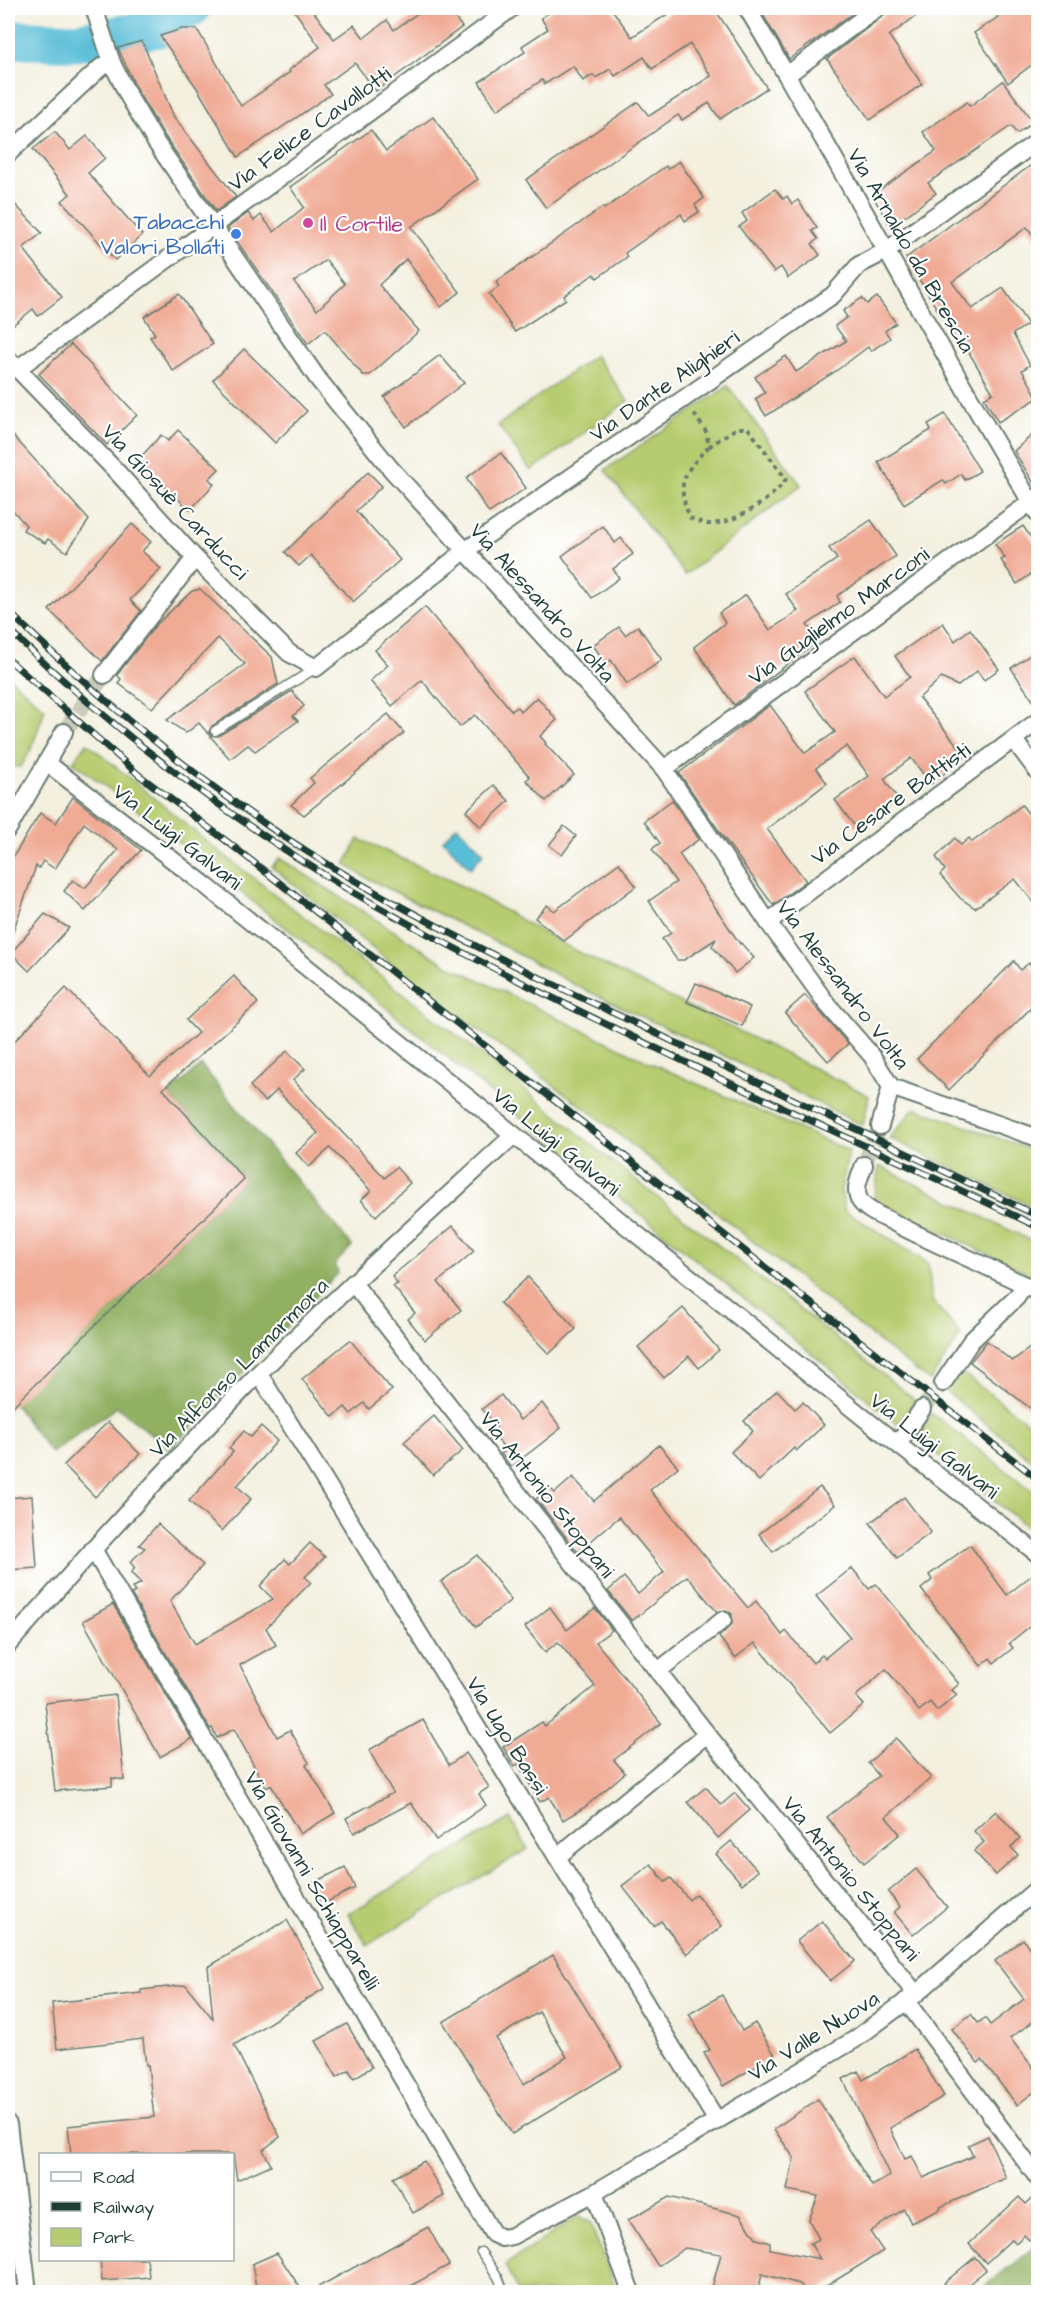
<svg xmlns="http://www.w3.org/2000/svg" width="1046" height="2300" font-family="'Architects Daughter',sans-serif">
	<rect width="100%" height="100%" fill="#fff"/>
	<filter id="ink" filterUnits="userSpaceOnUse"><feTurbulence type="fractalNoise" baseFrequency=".0167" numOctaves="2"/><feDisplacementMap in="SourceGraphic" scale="12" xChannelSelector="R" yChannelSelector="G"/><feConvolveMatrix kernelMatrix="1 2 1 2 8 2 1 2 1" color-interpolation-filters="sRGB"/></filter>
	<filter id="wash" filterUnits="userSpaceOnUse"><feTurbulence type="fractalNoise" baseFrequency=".008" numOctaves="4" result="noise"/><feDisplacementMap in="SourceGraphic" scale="24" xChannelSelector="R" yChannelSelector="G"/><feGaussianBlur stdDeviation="1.35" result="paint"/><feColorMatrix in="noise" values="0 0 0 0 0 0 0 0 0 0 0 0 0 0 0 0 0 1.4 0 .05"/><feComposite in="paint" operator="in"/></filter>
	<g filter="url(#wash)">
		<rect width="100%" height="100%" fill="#f3f0df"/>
		<!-- green -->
		<g fill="#b7cc70" stroke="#6b8452" stroke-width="1.5">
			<polygon points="595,355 628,401 531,471 498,425"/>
			<polygon points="728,386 801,485 685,575 605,470"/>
			<polygon points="8,676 45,709 32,747 21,767 8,766"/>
			<polygon points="87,743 211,845 494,1064 618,1166 915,1400 898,1424 352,980 141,813 73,762"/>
			<polygon points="359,839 458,884 572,949 858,1090 869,1096 863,1126 713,1050 579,987 507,948 363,876 345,864"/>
			<polygon points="279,858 444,963 653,1064 849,1151 841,1190 845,1211 928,1263 932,1300 961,1335 930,1381 912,1368 593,1114 424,990 272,867"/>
			<polygon points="915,1108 1038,1152 1038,1209 889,1138"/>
			<polygon points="879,1166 1038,1244 1038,1278 874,1200"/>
			<polygon points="961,1372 1038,1430 1038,1465 944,1390"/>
			<polygon points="931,1413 1038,1495 1038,1536 916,1437"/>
			<polygon points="510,1818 528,1849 367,1945 348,1914"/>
			<polygon points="578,2216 590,2222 617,2292 518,2292 505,2265"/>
		</g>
		<!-- forest -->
		<g fill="#91b062" stroke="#58764b" stroke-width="1.5">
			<polygon points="201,1065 352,1246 335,1264 338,1273 170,1449 117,1407 51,1453 14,1404 244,1179 168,1095"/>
			<polygon points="1038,2244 1038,2292 981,2292 980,2290"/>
		</g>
		<!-- water -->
		<polygon fill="#59bdd7" stroke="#3c7d86" stroke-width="1.5" points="457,826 484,853 470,868 443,840"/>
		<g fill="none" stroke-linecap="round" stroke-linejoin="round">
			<!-- river -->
			<polyline stroke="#59bdd7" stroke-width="39" points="8,39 76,42 159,28 191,8"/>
		</g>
		<g id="blocks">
			<!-- building -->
			<g fill="#f0ab95" fill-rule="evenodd">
				<polygon points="298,8 311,8 334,39 354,25 364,38 387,20 394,30 425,8 447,8 462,27 376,91 355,63 324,85 331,94 238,157 197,88 160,36 182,29 197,29 241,106 290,72 289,70 320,47 294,10"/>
				<polygon points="556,8 611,8 632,37 677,8 714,8 767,88 720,119 709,103 682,120 678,115 546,208 526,180 638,102 649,116 711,76 690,44 652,69 644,57 615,76 610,69 596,78 593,75 583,81 573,66 545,84 542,80 497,110 479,82 525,52 522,46 548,29 541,18"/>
				<polygon points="759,8 860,8 789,59"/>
				<polygon points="887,8 927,8 889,36 922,84 870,120 827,59 883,16"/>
				<polygon points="991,8 1038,8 1038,60 1008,83 974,33 998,17"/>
				<polygon points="142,41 174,117 236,197 216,211 164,135 138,92 118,48"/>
				<polygon points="1003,81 1033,122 1017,134 1011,126 928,183 936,193 891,227 872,195 936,151 923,132 967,102 970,106"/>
				<path d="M433,117L478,179L411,227L460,292L441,307L406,259L379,285L419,331L370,375H363L325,330L308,344L228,228L248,213L254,221L261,215L274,232L304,207L290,187L371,130L386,151ZM326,260L345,284L317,310L294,282Z"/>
				<polygon points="55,132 70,150 87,136 105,158 88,173 142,235 115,260 62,201 70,194 33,149"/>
				<polygon points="1038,160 1038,242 1027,227 952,282 972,309 1003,288 1028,324 1013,334 1030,365 1022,370 1038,398 998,422 984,398 993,393 967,349 963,352 906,258"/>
				<polygon points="679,161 704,198 695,205 699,212 685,221 681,214 625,253 627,257 597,278 594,274 564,296 566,299 515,332 489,294 499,287 496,282 603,207 604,209 666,166 668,169"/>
				<polygon points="775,189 783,199 787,196 792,204 798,200 817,228 812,231 818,239 812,244 820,255 788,278 781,267 774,272 739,227 747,221 742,213"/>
				<polygon points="8,197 42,233 23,248 62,297 38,316 33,309 8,329"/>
				<polygon points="179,294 213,344 173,371 150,337 155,334 144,317"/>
				<polygon points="877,297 896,323 885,331 890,338 871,351 868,347 836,371 766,416 755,399 765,393 755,377 786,356 796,372 846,341 835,326 847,317 843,311 862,298 867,304"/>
				<polygon points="71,344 137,415 107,445 39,374"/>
				<polygon points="244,349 307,411 275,443 213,380"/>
				<polygon points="440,355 464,383 406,427 384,397"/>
				<polygon points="945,414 980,471 965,480 961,474 946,484 943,480 904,504 878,462 931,430 928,424"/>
				<polygon points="8,430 89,520 67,552 48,539 45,543 23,530 26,525 8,505"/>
				<polygon points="178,430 219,469 209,479 214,484 190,510 137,461 161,435 168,441"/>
				<polygon points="1038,430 1038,487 1036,487 1014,451"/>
				<polygon points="501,453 526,488 489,513 466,478"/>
				<polygon points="368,472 382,486 356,511 400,560 353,602 311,555 299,566 285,552"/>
				<polygon points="871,520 896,556 837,596 840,602 807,625 819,640 734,705 694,647 725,623 719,613 746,595 770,630 798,611 786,594 837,559 829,548"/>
				<polygon points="132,524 151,542 142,551 161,569 130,600 141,611 102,661 49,610"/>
				<polygon points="603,526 615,543 621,538 633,554 613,569 619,578 592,598 562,556"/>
				<polygon points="1023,526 1038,548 1038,569 1017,584 1001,560 1005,558 995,544"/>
				<polygon points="200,589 272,657 278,684 212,726 209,731 210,735 218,736 292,691 304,706 293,716 298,721 255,751 248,745 230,759 199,723 186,733 167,720 245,664 218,638 152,708 118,683 121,679 117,675 155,626 192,591"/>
				<polygon points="425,607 512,711 517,707 521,712 537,697 557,720 540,736 546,743 545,744 574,775 546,801 526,780 530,777 475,715 460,727 422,680 392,706 370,681 388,665 375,650"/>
				<polygon points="943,623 955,641 970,629 999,669 984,680 977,671 958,686 941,678 919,698 966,756 931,784 911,758 884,779 898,799 856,828 835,800 869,776 847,746 816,768 827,783 767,829 806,881 773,905 724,838 679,773 770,705 805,753 835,732 805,691 855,656 884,696 910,677 895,656"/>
				<polygon points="638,626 662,660 627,684 611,660 606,664 593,645 619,627 625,635"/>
				<polygon points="1038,650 1038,708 1011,668"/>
				<polygon points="388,714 404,733 304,815 291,805 314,783 310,778"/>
				<polygon points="494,785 509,801 481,827 466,811"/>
				<polygon points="73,797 141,850 85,911 64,891 73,880 85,888 118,850 84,823 55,869 43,861 39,868 36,866 10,940 8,940 8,865 40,813 56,823"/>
				<polygon points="672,800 699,839 679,854 740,944 741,943 754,958 735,973 712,946 716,939 684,960 677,960 662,939 671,933 649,901 676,882 652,849 660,843 644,821"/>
				<polygon points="1022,805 1038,827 1038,908 1015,879 975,908 960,898 940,875 945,870 936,857 955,838 961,845 969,838 972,842"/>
				<polygon points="564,826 576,836 562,855 549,845"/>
				<polygon points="619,863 636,886 564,941 535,918 547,905 554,911"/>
				<polygon points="45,914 69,928 29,971 11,953"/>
				<polygon points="1014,961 1020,970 1029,963 1038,977 1038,1021 1030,1009 949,1090 917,1059"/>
				<polygon points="234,976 258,1003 163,1089 244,1179 8,1411 8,1048 66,988 150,1076 198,1033 186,1020"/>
				<polygon points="696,983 750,1007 742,1026 687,1002"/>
				<polygon points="805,995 848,1044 828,1061 785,1013"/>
				<polygon points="287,1051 305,1069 293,1080 385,1178 396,1167 410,1183 376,1216 361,1200 371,1191 330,1148 309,1167 296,1153 318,1133 277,1090 265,1102 250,1086"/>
				<polygon points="453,1226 474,1251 438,1282 461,1310 425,1340 408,1319 415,1313 393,1286 398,1284 392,1276"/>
				<polygon points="528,1277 576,1329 549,1354 500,1303"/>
				<polygon points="683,1308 719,1350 699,1368 689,1356 664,1378 638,1347"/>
				<polygon points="350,1340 392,1390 369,1409 364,1403 351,1414 345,1407 333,1417 302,1379"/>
				<polygon points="987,1341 1012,1361 1038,1342 1038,1414 970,1362"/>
				<polygon points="777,1390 795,1409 803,1402 824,1425 796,1451 794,1448 759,1481 731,1452 753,1431 744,1421"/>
				<polygon points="501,1395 520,1420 542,1403 561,1428 511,1467 501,1454 506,1450 491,1431 496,1427 482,1409"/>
				<polygon points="434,1416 463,1450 433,1475 404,1442"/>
				<polygon points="108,1422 140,1454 95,1497 64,1465"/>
				<polygon points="261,1426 277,1441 237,1486 251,1499 222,1531 189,1501 233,1452 229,1448 244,1431 251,1437"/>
				<polygon points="659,1445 678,1467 650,1490 748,1608 756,1601 782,1635 786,1631 813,1663 822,1655 825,1658 850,1637 816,1596 852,1568 869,1589 876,1584 959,1684 952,1690 957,1695 937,1711 930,1702 919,1711 886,1669 856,1696 864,1705 830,1733 755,1643 735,1658 719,1637 732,1624 732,1614 726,1610 717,1612 687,1576 632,1621 608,1591 624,1577 638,1594 664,1572 619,1517 578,1552 536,1499 549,1487 555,1493 573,1477 594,1501"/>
				<polygon points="820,1487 835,1505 773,1552 759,1534"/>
				<polygon points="32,1496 37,1568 8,1570 8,1498"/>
				<polygon points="904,1497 931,1532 897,1558 870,1523"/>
				<polygon points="158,1524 203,1565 170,1601 195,1644 273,1599 260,1586 285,1559 290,1564 310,1543 325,1557 305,1577 311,1582 266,1628 276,1645 240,1665 277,1737 290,1730 309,1763 306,1765 335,1813 300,1834 271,1785 266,1788 234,1729 217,1738 212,1728 210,1729 131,1594 135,1592 132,1588 141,1583 131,1573 135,1568 130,1562 145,1548 139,1545"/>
				<polygon points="970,1545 1007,1595 1032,1575 1038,1584 1038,1620 1009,1643 1013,1648 994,1663 990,1658 981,1666 921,1589 932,1580 929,1575"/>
				<polygon points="477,1555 511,1600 476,1627 441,1582"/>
				<polygon points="113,1604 192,1739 160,1757 83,1621"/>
				<polygon points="550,1607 567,1630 595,1608 612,1630 596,1642 661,1723 614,1760 625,1773 585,1807 563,1820 549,1797 540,1802 518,1764 515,1766 503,1747 542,1722 545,1726 595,1686 558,1642 545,1652 525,1627"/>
				<polygon points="116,1695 124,1780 112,1778 112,1786 55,1791 45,1703"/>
				<polygon points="423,1720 449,1765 466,1753 489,1787 479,1794 486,1805 436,1840 411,1803 354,1833 346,1818 393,1793 369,1750"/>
				<polygon points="896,1738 931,1778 886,1817 900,1834 864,1863 827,1817 879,1776 868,1763"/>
				<polygon points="706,1787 721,1805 735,1793 750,1810 718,1838 688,1802"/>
				<polygon points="996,1811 1020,1838 1011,1847 1018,1855 996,1875 974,1851 984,1842 974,1831"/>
				<polygon points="731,1841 758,1871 742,1884 716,1854"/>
				<polygon points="651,1864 665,1882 671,1878 689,1900 696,1894 722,1926 687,1954 661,1921 654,1926 622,1886"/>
				<polygon points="345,1867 355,1888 321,1905 311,1884"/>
				<polygon points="916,1869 947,1907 913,1935 894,1912 900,1907 888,1892"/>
				<polygon points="287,1920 325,1988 234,2045 280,2137 263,2150 271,2165 237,2180 233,2154 71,2154 68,2126 154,2117 148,2065 146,2065 143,2039 57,2049 52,2003 141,1993 141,1990 186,1985 213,2019 208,1967"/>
				<polygon points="822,1921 855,1961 830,1981 797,1941"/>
				<polygon points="1023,1939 1038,1960 1038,2018 1010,2038 1038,2074 1038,2089 1017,2105 982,2060 978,2063 952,2029 971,2014 978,2023 985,2018 990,2025 1024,1999 995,1961"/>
				<path d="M553,1955L622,2067L512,2134L443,2022ZM539,2012L567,2057L524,2084L496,2038Z"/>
				<polygon points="722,1995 742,2031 755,2023 775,2055 723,2086 704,2053 710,2050 689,2014"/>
				<polygon points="347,2024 372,2067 354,2078 349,2070 337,2077 316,2041"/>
				<polygon points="915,2049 944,2096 890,2128 905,2159 912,2156 923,2178 973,2156 968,2145 988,2136 1006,2178 940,2207 941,2209 911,2223 904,2209 870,2232 883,2251 817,2292 806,2292 800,2284 762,2274 758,2292 717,2292 718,2289 712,2288 721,2254 685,2248 658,2266 628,2220 669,2197 740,2215 757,2239 770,2243 770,2249 820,2259 810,2243 819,2239 809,2220 818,2196 787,2190 794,2158 774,2129 818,2099 872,2186 890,2176 843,2079 858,2071 863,2080"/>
				<polygon points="424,2161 444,2196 413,2213 393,2178"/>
				<polygon points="1038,2193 1038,2232 1029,2240 1024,2235 1016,2243 1012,2239 986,2263 969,2244 1019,2197 1026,2204"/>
				<polygon points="428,2227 449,2265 399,2292 309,2292"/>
				<polygon points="277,2253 303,2292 257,2292 252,2264"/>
				<polygon points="975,2257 986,2270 959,2292 953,2292 944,2283"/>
				<polygon points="100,2259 147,2259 149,2277 102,2281"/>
			</g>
		</g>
	</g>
	<g filter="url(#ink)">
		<use href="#blocks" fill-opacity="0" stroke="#697c70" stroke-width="1.5"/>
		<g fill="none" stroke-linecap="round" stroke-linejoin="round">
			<!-- street-tunnel -->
			<g stroke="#c9ccbd" stroke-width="16" stroke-dasharray="16 8" stroke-linecap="butt">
				<polyline points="64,732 104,675"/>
				<polyline points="864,1165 880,1126"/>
				<polyline points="922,1409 943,1383"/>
			</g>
			<!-- lane casing -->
			<g stroke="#697c70" stroke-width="11">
				<g id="lane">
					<polyline points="215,731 316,668"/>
					<polyline points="481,2252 498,2277 504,2292"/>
				</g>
			</g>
			<!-- street casing -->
			<g stroke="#697c70" stroke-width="20">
				<g id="street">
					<polyline points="94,8 112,63 129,97 155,141 318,379 391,469 664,769 768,922 827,1004 872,1056 891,1087 1038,1138"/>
					<path d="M747,8C847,175 937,347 1038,514"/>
					<polyline points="787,75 877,8"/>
					<polyline points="8,154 101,67 112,63"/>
					<polyline points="8,359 118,473 195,558 289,653 316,668 466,550 833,295 859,265 886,251 1038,141"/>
					<polyline points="17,369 512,8"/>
					<polyline points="104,675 195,558"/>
					<polyline points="1014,740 1038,772"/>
					<polyline points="47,763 205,885 864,1418 1038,1554"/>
					<polyline points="664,769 1038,497"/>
					<polyline points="8,829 64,732"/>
					<polyline points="768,922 1038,721"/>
					<polyline points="880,1126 891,1087"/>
					<path d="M864,1165C860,1176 853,1190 860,1201C867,1211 881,1216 891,1221C939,1247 990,1266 1038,1292"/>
					<polyline points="353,1283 707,1734 916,1994"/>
					<polyline points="259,1374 557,1857 717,2121"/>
					<polyline points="943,1383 971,1341 1016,1298 1025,1285"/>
					<polyline points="898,1444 922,1409"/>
					<polyline points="93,1549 493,2234 502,2238 512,2236 594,2193 854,2040 916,1994 1038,1888"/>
					<path d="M8,1645C89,1553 172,1462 258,1374C341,1292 428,1214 514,1135"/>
					<polyline points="658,1671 723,1620"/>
					<polyline points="557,1857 707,1734"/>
					<polyline points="906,2001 1038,2178"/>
					<polyline points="8,2124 28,2292"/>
					<polyline points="594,2193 631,2292"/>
				</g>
			</g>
			<!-- path -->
			<path stroke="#697c70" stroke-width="4" stroke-dasharray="4.5 4.5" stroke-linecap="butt" d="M694,414L707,433L708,447C684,473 675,482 690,518C695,520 702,523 708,524C733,525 773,499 786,479L748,428H737L708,447"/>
			<!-- lane -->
			<use href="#lane" stroke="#fff" stroke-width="8"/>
			<!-- street -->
			<use href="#street" stroke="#fff" stroke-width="16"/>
			<!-- rail casing -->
			<g stroke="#1f3d34" stroke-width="7">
				<g id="rail">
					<path d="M8,611C89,689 175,762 268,826C385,905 514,966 641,1026C773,1090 906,1153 1038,1216"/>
					<path d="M8,629C104,722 212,805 326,876C396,919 469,956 543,993C706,1075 874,1148 1038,1227"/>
					<polyline points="8,659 139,775 229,843 794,1290 1038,1479"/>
				</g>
			</g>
			<!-- rail -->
			<use href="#rail" stroke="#fff" stroke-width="4.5" stroke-dasharray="14" stroke-linecap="butt"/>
		</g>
	</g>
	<!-- markers -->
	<circle fill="#d1479c" stroke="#fff" stroke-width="2" cx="308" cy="223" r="6"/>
	<circle fill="#3f7fe0" stroke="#fff" stroke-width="2" cx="236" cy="234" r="6"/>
	<g text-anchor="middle" stroke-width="4.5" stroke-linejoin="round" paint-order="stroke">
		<!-- street labels -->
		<g font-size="22" fill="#1f3d34" stroke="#fff">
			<text transform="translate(309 128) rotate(-36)" y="8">Via Felice Cavallotti</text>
			<text transform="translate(912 250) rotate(60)" y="8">Via Arnaldo da Brescia</text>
			<text transform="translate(664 385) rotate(-35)" y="8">Via Dante Alighieri</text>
			<text transform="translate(176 501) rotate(47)" y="8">Via Giosuè Carducci</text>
			<text transform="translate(543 602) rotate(48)" y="8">Via Alessandro Volta</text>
			<text transform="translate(838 615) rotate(-36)" y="8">Via Guglielmo Marconi</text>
			<text transform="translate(890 803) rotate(-36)" y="8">Via Cesare Battisti</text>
			<text transform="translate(178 836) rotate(38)" y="8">Via Luigi Galvani</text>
			<text transform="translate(844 984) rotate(53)" y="8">Via Alessandro Volta</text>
			<text transform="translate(557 1141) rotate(39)" y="8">Via Luigi Galvani</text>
			<text transform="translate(238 1367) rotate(-45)" y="8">Via Alfonso Lamarmora</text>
			<text transform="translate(935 1445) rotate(38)" y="8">Via Luigi Galvani</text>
			<text transform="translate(548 1494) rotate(52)" y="8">Via Antonio Stoppani</text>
			<text transform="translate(508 1735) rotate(58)" y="8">Via Ugo Bassi</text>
			<text transform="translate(852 1878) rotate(51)" y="8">Via Antonio Stoppani</text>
			<text transform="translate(313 1880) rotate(60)" y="8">Via Giovanni Schiapparelli</text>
			<text transform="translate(813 2035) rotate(-32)" y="8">Via Valle Nuova</text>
		</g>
		<!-- shop labels -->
		<g font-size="22" fill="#366cbe" stroke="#fff" text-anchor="end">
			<text x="224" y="229">Tabacchi<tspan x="224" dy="25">Valori Bollati</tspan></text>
		</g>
		<!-- hotel labels -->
		<g font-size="22" fill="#b23c85" stroke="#fff" text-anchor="start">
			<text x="320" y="231">Il Cortile</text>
		</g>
	</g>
	<!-- margin -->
	<rect width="1046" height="2300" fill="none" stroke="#fff" stroke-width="30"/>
	<!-- legend -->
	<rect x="39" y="2153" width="195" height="108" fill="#ffffff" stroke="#a5b1ae" stroke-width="1.5"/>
	<rect x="51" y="2172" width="30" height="9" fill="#ffffff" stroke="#a5b1ae" stroke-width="1.5"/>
	<text x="93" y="2183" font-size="18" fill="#1f3d34">Road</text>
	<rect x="51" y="2202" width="30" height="9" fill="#1f3d34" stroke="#a5b1ae" stroke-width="1.5"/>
	<text x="93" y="2213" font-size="18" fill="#1f3d34">Railway</text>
	<rect x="51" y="2228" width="30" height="18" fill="#b7cc70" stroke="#a5b1ae" stroke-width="1.5"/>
	<text x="93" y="2243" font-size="18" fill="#1f3d34">Park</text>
</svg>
